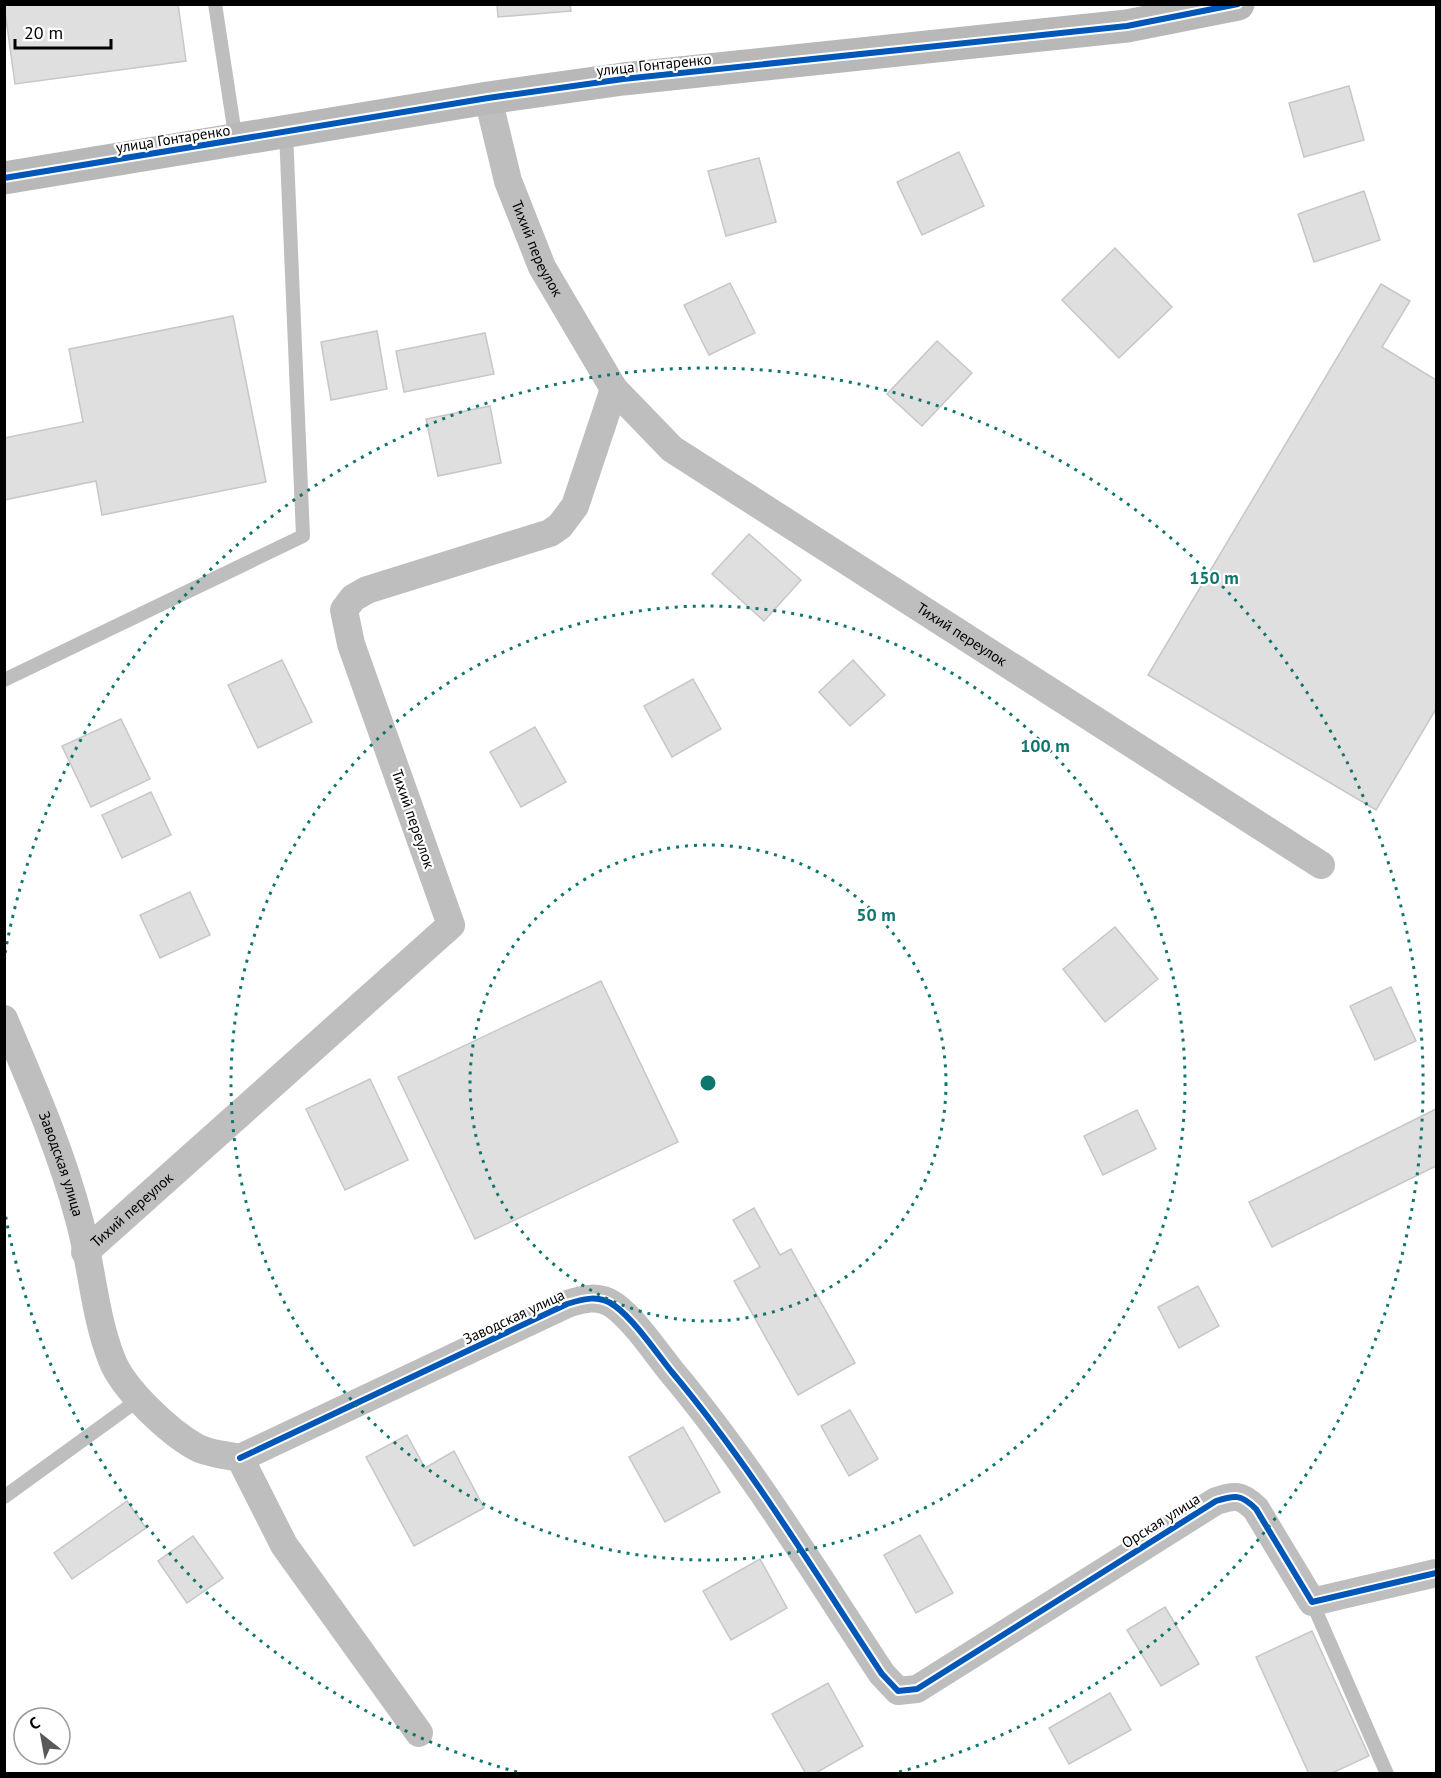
<svg xmlns="http://www.w3.org/2000/svg" width="1441" height="1778" font-family="'PT Sans',sans-serif">
	<rect width="100%" height="100%" fill="#fff"/>
	<!-- building -->
	<g fill="#dfdfdf" stroke="#c7c7c7" stroke-width="1.5">
		<polygon points="4,4 178,4 186,61 15,84"/>
		<polygon points="497,4 570,4 571,11 498,17"/>
		<polygon points="1349,86 1364,140 1304,157 1289,103"/>
		<polygon points="959,152 984,206 922,235 897,182"/>
		<polygon points="759,158 776,222 726,236 708,171"/>
		<polygon points="1364,191 1380,240 1314,262 1298,214"/>
		<polygon points="1115,248 1172,307 1119,358 1062,300"/>
		<polygon points="730,283 755,333 709,355 684,305"/>
		<polygon points="1381,284 1410,301 1382,347 1436,380 1436,709 1376,810 1148,675"/>
		<polygon points="233,316 266,482 102,515 96,481 4,500 4,438 83,422 69,349"/>
		<polygon points="377,331 387,389 331,400 321,342"/>
		<polygon points="485,333 494,374 404,392 396,351"/>
		<polygon points="937,341 972,373 922,426 887,394"/>
		<polygon points="490,406 501,463 438,476 426,419"/>
		<polygon points="749,534 801,580 764,621 712,574"/>
		<polygon points="282,660 312,722 258,748 228,685"/>
		<polygon points="853,660 885,695 850,726 819,692"/>
		<polygon points="693,679 721,729 672,757 644,706"/>
		<polygon points="121,719 150,779 91,807 62,746"/>
		<polygon points="535,727 566,782 521,807 490,752"/>
		<polygon points="151,792 171,835 122,858 102,815"/>
		<polygon points="190,892 210,935 160,958 140,915"/>
		<polygon points="1115,927 1158,979 1105,1022 1063,969"/>
		<polygon points="601,981 678,1142 475,1239 398,1077"/>
		<polygon points="1391,987 1416,1041 1375,1060 1350,1006"/>
		<polygon points="370,1079 408,1160 345,1190 306,1109"/>
		<polygon points="1436,1109 1436,1166 1272,1247 1249,1202"/>
		<polygon points="1137,1110 1156,1149 1103,1175 1084,1136"/>
		<polygon points="754,1208 780,1255 791,1249 855,1363 798,1395 734,1281 760,1267 733,1220"/>
		<polygon points="1198,1286 1219,1326 1179,1348 1158,1307"/>
		<polygon points="850,1410 878,1459 849,1476 821,1426"/>
		<polygon points="683,1427 720,1492 665,1522 629,1457"/>
		<polygon points="407,1435 425,1468 454,1451 484,1508 414,1546 366,1457"/>
		<polygon points="127,1501 146,1528 72,1579 54,1553"/>
		<polygon points="920,1535 953,1593 916,1613 884,1555"/>
		<polygon points="193,1536 223,1578 187,1603 158,1561"/>
		<polygon points="760,1559 787,1608 731,1640 703,1591"/>
		<polygon points="1165,1607 1199,1664 1161,1686 1127,1630"/>
		<polygon points="1312,1631 1369,1756 1330,1774 1309,1774 1256,1657"/>
		<polygon points="828,1683 863,1746 814,1774 806,1774 772,1714"/>
		<polygon points="1110,1693 1131,1730 1069,1764 1049,1728"/>
	</g>
	<g fill="none" stroke-linecap="round" stroke-linejoin="round">
		<!-- lane -->
		<g stroke="#bebebe" stroke-width="14">
			<polyline points="215,4 236,141"/>
			<polyline points="4,680 303,536 286,132"/>
			<polyline points="4,1497 138,1400"/>
			<polyline points="1312,1602 1387,1774"/>
		</g>
		<!-- street -->
		<g stroke="#bebebe" stroke-width="28">
			<path id="s1" d="M488,98L508,181L542,267L614,389L672,449L1321,865"/>
			<path id="s2" d="M4,1019C32,1085 61,1150 79,1219C92,1265 94,1315 112,1360C123,1389 169,1432 196,1447C208,1454 227,1455 240,1458L284,1545L419,1733"/>
			<path id="s3" d="M85,1252L451,925L351,644L344,610L353,598L367,590L550,533L560,526L575,506L614,389"/>
			<path d="M240,1458L567,1304C583,1299 599,1294 615,1306C635,1321 655,1351 671,1371C750,1465 814,1571 882,1674L898,1691L917,1689L1216,1501C1235,1495 1241,1494 1256,1509L1312,1602L1436,1573"/>
		</g>
		<!-- secondary -->
		<polyline stroke="#b8b8b8" stroke-width="33" points="4,178 488,98 623,79 1127,26 1238,4"/>
		<!-- cycleway casing -->
		<g stroke="#fff" stroke-width="10">
			<g id="cycleway">
				<polyline points="4,178 488,98 623,79 1127,26 1238,4"/>
				<path d="M240,1458L567,1304C583,1299 599,1294 615,1306C635,1321 655,1351 671,1371C750,1465 814,1571 882,1674L898,1691L917,1689L1216,1501C1235,1495 1241,1494 1256,1509L1312,1602L1436,1573"/>
			</g>
		</g>
		<!-- cycleway -->
		<use href="#cycleway" stroke="#0057b8" stroke-width="6"/>
	</g>
	<!-- distance rings -->
	<g fill="none" stroke="#0f766e" stroke-width="3" stroke-dasharray="3 6">
		<circle cx="708" cy="1083" r="238"/>
		<circle cx="708" cy="1083" r="477"/>
		<path d="M517 1772A715 715 0 0 1 5 1213M5 953A715 715 0 1 1 899 1772"/>
	</g>
	<g text-anchor="middle" stroke-width="4.5" stroke-linejoin="round" paint-order="stroke">
		<!-- street labels -->
		<g font-size="15" fill="#000" stroke="#fff">
			<text transform="translate(654 65) rotate(-6)" y="5">улица Гонтаренко</text>
			<text transform="translate(173 139) rotate(-9)" y="5">улица Гонтаренко</text>
			<text dy="5" stroke="none"><textPath href="#s1" startOffset="159">Тихий переулок</textPath></text>
			<text dy="5" stroke="none"><textPath href="#s1" startOffset="747">Тихий переулок</textPath></text>
			<text transform="translate(413 819) rotate(71)" y="5">Тихий переулок</text>
			<text dy="5" stroke="none"><textPath href="#s2" startOffset="156">Заводская улица</textPath></text>
			<text dy="5" stroke="none"><textPath href="#s3" startOffset="63">Тихий переулок</textPath></text>
			<text transform="translate(514 1317) rotate(-25)" y="5">Заводская улица</text>
			<text transform="translate(1161 1521) rotate(-32)" y="5">Орская улица</text>
		</g>
	</g>
	<circle cx="708" cy="1083" r="9" fill="#0f766e" stroke="#fff" stroke-width="3"/>
	<g font-size="18" text-anchor="middle" font-weight="bold" fill="#0f766e" stroke="#fff" stroke-width="4.5" stroke-linejoin="round" paint-order="stroke">
		<text x="1214" y="584">150 m</text>
		<text x="1045" y="752">100 m</text>
		<text x="876" y="921">50 m</text>
	</g>
	<!-- border -->
	<rect width="1441" height="1778" fill="none" stroke="#000000" stroke-width="12"/>
	<!-- north arrow -->
	<g transform="translate(42 1736) rotate(329)"><circle r="28" fill="#ffffff" stroke="#999999" stroke-width="1.5"/>
	<path d="M0-4.5L10 22L0 15L-10 22Z" fill="#595959"/>
	<text y="-9" font-size="16" font-weight="bold" text-anchor="middle" fill="#000000">С</text>
	</g>
	<!-- scale -->
	<path d="M15 39v9h96v-9" fill="none" stroke="#000000" stroke-width="3"/>
	<text x="24" y="39" font-size="18" fill="#000000" stroke="#ffffff" stroke-width="4.5" paint-order="stroke">20 m</text>
</svg>
